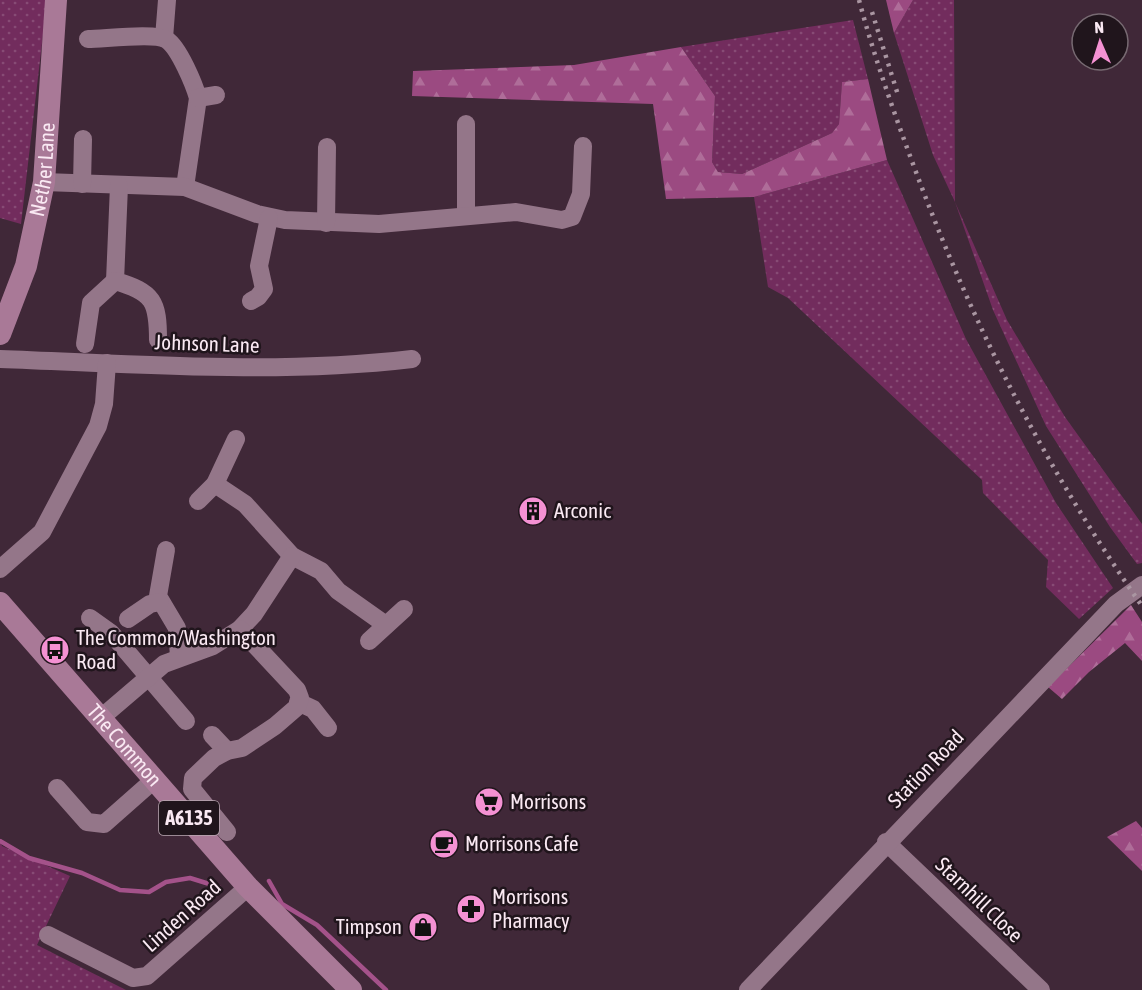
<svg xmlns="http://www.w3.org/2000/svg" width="1142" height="990" font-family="'Asap Condensed',sans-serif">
	<defs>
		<pattern id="grass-dots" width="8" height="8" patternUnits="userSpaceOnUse" patternTransform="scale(1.5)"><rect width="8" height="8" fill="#722c5d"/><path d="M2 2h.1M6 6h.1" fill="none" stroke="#874b75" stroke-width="1.8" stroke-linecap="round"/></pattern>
		<pattern id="forest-firs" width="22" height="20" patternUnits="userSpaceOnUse" patternTransform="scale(1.5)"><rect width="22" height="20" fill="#9b4a81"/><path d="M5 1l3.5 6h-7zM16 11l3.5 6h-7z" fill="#af6d99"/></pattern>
	</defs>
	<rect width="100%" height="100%" fill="#402838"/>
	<!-- grass -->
	<g fill="url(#grass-dots)">
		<polygon points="0,0 47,0 21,224 0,218"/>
		<polygon points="913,0 954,0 955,202 1007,320 1065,417 1142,524 1142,563 1137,564 1110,527 1046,426 993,310 955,202 933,155 894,33"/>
		<polygon points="853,20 868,79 842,82 839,124 832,133 742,174 718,172 712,162 715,96 681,47"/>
		<polygon points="887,160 966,339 1056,503 1113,588 1079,619 1046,587 1048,560 983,493 982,480 788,298 768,287 754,197"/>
		<polygon points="0,841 2,846 70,876 37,945 126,990 0,990"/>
	</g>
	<!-- forest -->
	<g fill="url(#forest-firs)">
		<polygon points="886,0 913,0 894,33"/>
		<polygon points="681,47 715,96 712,162 718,172 742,174 832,133 839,124 842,82 868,79 887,160 754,197 666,199 653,104 412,96 413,71 574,65"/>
		<polygon points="1131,605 1142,622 1142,661 1125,643 1089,672 1062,699 1048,687"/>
		<polygon points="1136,821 1142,828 1142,871 1107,837"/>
	</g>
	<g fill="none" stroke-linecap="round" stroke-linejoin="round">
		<!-- stream -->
		<g stroke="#a4528a" stroke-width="4.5">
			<polyline points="0,841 29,858 82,873 120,890 149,892 166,882 190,878 219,887"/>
			<polyline points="269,881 282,904 317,925 386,990"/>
		</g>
		<!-- minor -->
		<g stroke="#947689" stroke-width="18">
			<polyline points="164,38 167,0"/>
			<path d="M88,39C104,39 156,32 167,40C179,48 194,84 198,98L185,187"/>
			<polyline points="198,98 216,95"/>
			<polyline points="466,124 466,214"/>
			<polyline points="44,182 185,187 257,214 285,220 379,224 516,212 562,220 572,217 581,194 583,146"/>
			<polyline points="82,184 83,139"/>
			<polyline points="326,223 327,147"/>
			<polyline points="115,281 119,186"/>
			<polyline points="251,301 258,297 264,289 259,266 269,218"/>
			<path d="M85,344L91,303L115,281C154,292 158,302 158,340"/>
			<path d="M0,359C137,364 275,375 412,359"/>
			<polyline points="215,484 245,504 292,556 321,571 338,591 386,625"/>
			<polyline points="198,501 215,484 236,439"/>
			<polyline points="166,550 158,596 177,628 179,657"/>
			<polyline points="0,569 42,532 98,426 104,404 107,363"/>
			<polyline points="90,618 111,633 186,721"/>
			<polyline points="128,619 150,604 160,602"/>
			<polyline points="369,641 404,609"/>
			<polyline points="298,702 313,709 328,728"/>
			<polyline points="102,717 164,664 213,646 240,629 254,614 292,556"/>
			<polyline points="212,735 227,751"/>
			<polyline points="57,788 87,822 104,824 155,779"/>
			<polyline points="227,832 192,789 193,778 214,758 227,751 242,748 275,726 297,707 300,698 297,690 240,629"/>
			<polyline points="886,842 1041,990"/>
			<polyline points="48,935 133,978 147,976 248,887"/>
			<polyline points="748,990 1116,604 1142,585"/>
		</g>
		<!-- major -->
		<g stroke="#a97997" stroke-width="22">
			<path id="s1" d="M0,334L26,266L44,182L56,0"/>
			<path id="s2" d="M0,603L248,887L351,990"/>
		</g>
		<!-- rail -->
		<g stroke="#aa96a2" stroke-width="4.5" stroke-dasharray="3 6" stroke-linecap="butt">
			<path d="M859,0C874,56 893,110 913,164C972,324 1044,466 1142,606"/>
			<polyline points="872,12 898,95"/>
		</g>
	</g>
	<!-- icons -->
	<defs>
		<g id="building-disc" transform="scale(1.5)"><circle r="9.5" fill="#f491d3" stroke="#20151c"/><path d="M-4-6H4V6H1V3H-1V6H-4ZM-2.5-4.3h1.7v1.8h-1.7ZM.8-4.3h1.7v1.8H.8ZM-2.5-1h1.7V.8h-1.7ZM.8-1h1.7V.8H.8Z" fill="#111"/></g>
		<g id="bus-disc" transform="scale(1.5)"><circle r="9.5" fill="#f491d3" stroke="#20151c"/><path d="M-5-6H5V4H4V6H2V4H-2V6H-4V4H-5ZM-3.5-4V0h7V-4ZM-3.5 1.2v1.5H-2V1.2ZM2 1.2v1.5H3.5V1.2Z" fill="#111"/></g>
		<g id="supermarket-disc" transform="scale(1.5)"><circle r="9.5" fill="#f491d3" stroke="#20151c"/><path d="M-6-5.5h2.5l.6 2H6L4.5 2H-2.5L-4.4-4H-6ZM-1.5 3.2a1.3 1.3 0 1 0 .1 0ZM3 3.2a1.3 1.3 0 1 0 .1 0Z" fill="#111"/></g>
		<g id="cafe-disc" transform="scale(1.5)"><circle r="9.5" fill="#f491d3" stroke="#20151c"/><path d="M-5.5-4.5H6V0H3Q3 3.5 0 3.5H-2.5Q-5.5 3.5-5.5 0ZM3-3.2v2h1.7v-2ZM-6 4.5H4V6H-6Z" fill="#111"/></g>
		<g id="pharmacy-disc" transform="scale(1.5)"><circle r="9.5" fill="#f491d3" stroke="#20151c"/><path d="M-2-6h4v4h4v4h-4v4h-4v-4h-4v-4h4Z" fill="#111"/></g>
		<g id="shop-disc" transform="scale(1.5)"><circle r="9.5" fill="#f491d3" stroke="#20151c"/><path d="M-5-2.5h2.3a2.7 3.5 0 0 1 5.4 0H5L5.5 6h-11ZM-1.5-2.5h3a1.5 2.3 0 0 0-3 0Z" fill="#111"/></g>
	</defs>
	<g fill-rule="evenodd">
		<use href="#building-disc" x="533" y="511"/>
		<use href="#bus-disc" x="55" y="650"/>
		<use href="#supermarket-disc" x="489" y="802"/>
		<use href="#cafe-disc" x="444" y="844"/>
		<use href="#pharmacy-disc" x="471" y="909"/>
		<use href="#shop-disc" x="423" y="927"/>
	</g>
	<g text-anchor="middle" stroke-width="5" stroke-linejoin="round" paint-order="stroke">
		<!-- shield labels -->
		<rect fill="#20151c" stroke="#b9a9b2" stroke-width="1.5" x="159" y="801" width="60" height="34" rx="4.5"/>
		<g font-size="20" font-weight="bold" fill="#fae9f3">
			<text x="189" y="825">A6135</text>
		</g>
		<!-- street labels -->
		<g font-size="21" fill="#fae9f3" stroke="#20151c">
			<text dy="7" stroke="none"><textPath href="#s1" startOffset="171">Nether Lane</textPath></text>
			<text transform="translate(207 344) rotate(2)" y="7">Johnson Lane</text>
			<text dy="7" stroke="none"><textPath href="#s2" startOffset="189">The Common</textPath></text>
			<text transform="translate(926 769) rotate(-46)" y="7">Station Road</text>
			<text transform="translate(979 900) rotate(44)" y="7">Starnhill Close</text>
			<text transform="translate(182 916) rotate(-42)" y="7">Linden Road</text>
		</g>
		<!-- poi labels -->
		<g font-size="21" fill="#fae9f3" stroke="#20151c" text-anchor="start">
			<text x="554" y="518">Arconic</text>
			<text x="76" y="645">The Common/Washington<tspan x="76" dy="24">Road</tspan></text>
			<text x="510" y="809">Morrisons</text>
			<text x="465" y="851">Morrisons Cafe</text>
			<text x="492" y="904">Morrisons<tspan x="492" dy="24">Pharmacy</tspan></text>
			<text x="402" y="934" text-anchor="end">Timpson</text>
		</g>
	</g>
	<!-- north arrow -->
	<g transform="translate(1100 42) rotate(357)"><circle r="28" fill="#20151c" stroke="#776a72" stroke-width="1.5"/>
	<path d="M0-4.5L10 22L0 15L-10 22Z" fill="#f491d3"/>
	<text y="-9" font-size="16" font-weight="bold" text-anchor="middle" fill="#fae9f3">N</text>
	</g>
</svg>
